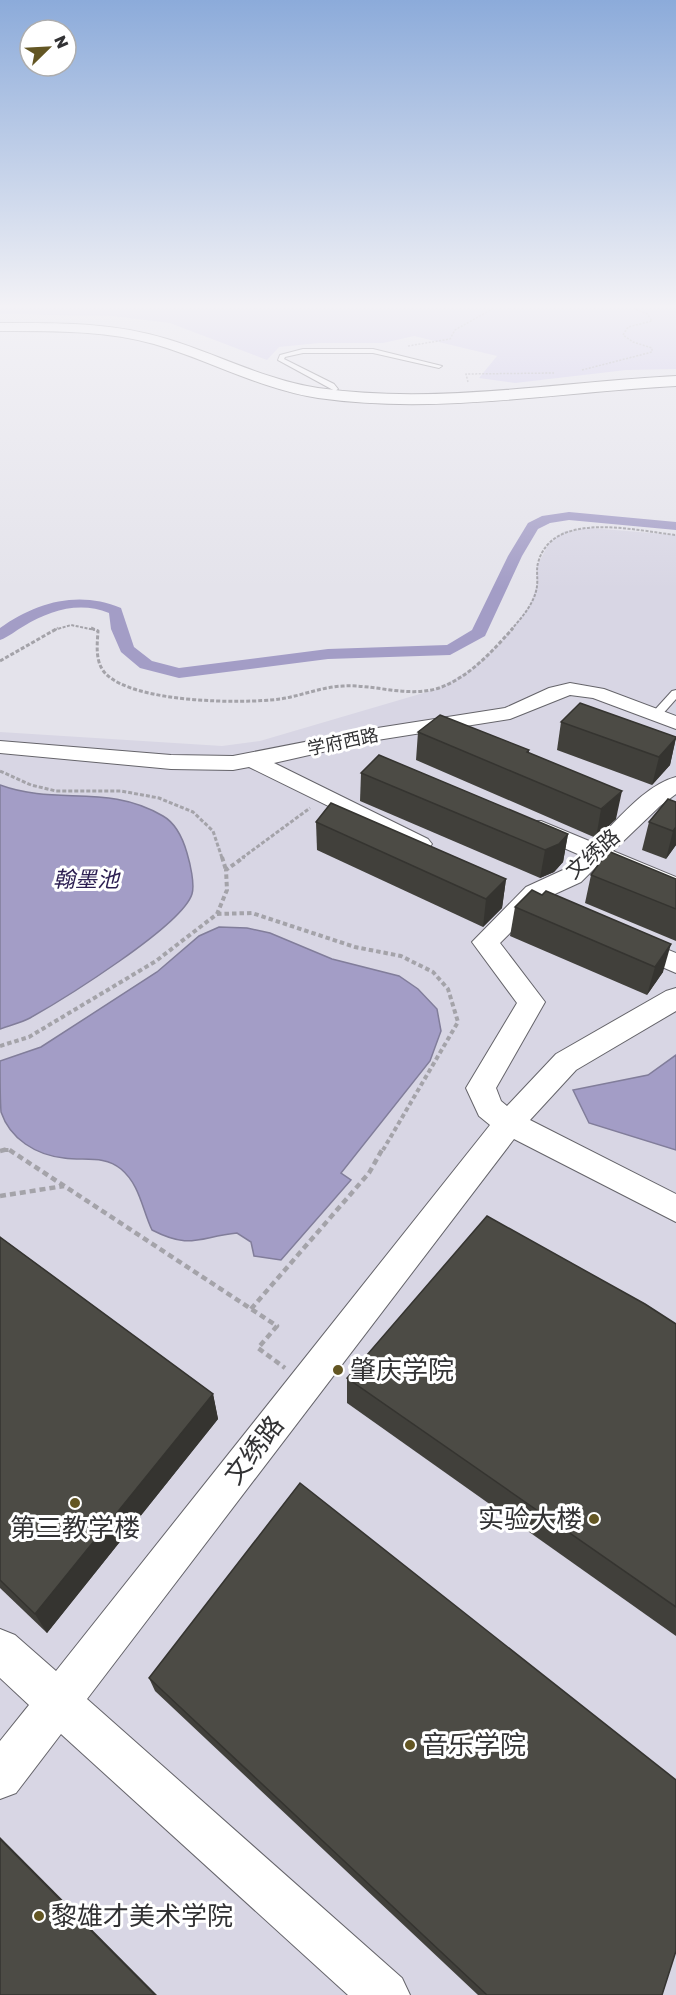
<svg xmlns="http://www.w3.org/2000/svg" width="676" height="1995" font-family="'Golos Text','Noto Sans SC',sans-serif">
	<rect width="100%" height="100%" fill="#e4e3eb"/>
	<!-- built -->
	<polygon fill="#d8d6e4" points="590,528 676,535 676,1995 0,1995 0,732 222,746 260,741 437,689 470,670 499,644 529,607 537,586 537,566 549,543 565,531"/>
	<!-- green -->
	<polygon fill="#cac4ea" points="0,309 676,309 676,369 626,370 515,383 479,378 497,356 414,336 383,343 319,343 279,347 267,360 170,323 113,316 0,314"/>
	<!-- water -->
	<g fill="#a39dc6" stroke="#817d9a" stroke-width="1.5">
		<path d="M0,785C57,806 107,783 163,816C177,824 183,839 187,853C190,863 195,884 192,894C182,926 62,1000 30,1018C21,1023 10,1025 0,1029Z"/>
		<path d="M219,927L247,928L270,933L332,959L399,976L418,989L437,1009L441,1031L430,1061L341,1173L351,1180L281,1260L254,1256L251,1242L237,1233C198,1237 191,1250 152,1230C142,1209 140,1185 121,1169C104,1155 84,1161 64,1158C36,1155 10,1139 1,1112C0,1097 0,1076 0,1061L41,1047L157,972L199,936Z"/>
		<polygon points="676,1055 676,1150 589,1123 573,1090 648,1075"/>
	</g>
	<g fill="none" stroke-linecap="round" stroke-linejoin="round">
		<!-- canal -->
		<path fill="#a39dc6" fill-rule="evenodd" d="M569,512L676,522V530L569,520L550,523L538,529L522,556L485,636L450,655L328,659L179,678L140,668L121,652L111,629L109,613C80,601 50,610 24,626C16,630 9,637 0,640V628C36,602 79,590 121,608L134,647L152,661L179,668L328,649L447,645L472,630L508,556L528,523L542,516Z"/>
		<!-- service casing -->
		<g stroke="#65646a" stroke-width="2">
			<g id="service">
				<polygon points="303,349 373,349 442,366 439,368 373,353 303,353 285,357 284,359 334,384 338,389 335,391 278,360 280,355"/>
				<polygon points="676,690 676,699 660,717 652,717 652,713 672,691"/>
			</g>
		</g>
		<!-- minor casing -->
		<g stroke="#65646a" stroke-width="2">
			<g id="minor">
				<polygon points="570,683 604,689 676,716 676,729 593,698 570,695 510,719 371,741 274,763 428,839 432,844 428,849 420,851 249,767 233,770 171,769 0,753 0,741 171,755 233,756 371,729 505,708 549,688"/>
				<path d="M676,777V794L660,806L613,851L676,877V894L600,863L581,882L544,899L500,943L545,1002L496,1088L501,1101L507,1106L556,1054L666,991L676,988V1011L576,1070L530,1120L676,1194V1222L514,1139L87,1699L402,1978L410,1995H348L61,1734L16,1793L0,1799V1741L29,1705L0,1678V1629L15,1635L56,1671L490,1125L479,1116L466,1088L517,1003L472,942L526,887L563,870L580,855L525,831L521,826L525,821H541L594,843C617,821 645,785 676,777Z"/>
				<polygon points="634,936 676,953 676,973 625,951 621,945 625,939"/>
			</g>
		</g>
		<!-- tertiary casing -->
		<g stroke="#65646a" stroke-width="2">
			<path id="tertiary" d="M0,323C56,323 113,322 167,339C217,354 265,380 318,388C436,405 558,382 676,376V386C558,392 436,415 318,398C260,389 209,360 154,344C104,330 51,331 0,331Z"/>
		</g>
		<!-- path-far4 -->
		<g stroke="#a4a3a9" stroke-width="1.5" stroke-dasharray="2 1.5" stroke-linecap="butt">
			<polyline points="408,346 450,339 455,330 492,309"/>
			<polyline points="582,370 652,352 652,348 633,342 623,335 628,327 652,321 647,314 635,309"/>
			<polyline points="468,382 466,374 554,373"/>
		</g>
		<!-- path-far3 -->
		<g stroke="#a4a3a9" stroke-width="2" stroke-dasharray="3 1.5" stroke-linecap="butt">
			<polyline points="54,630 71,625 95,630"/>
			<path d="M511,630C522,617 535,603 537,586C538,578 536,570 538,563C552,509 637,531 676,535"/>
		</g>
		<!-- path-far2 -->
		<g stroke="#a4a3a9" stroke-width="3" stroke-dasharray="4 2" stroke-linecap="butt">
			<path d="M91,628L98,631C97,646 95,663 106,674C135,703 242,704 280,699C301,696 321,687 343,686C374,684 408,698 439,688C468,678 493,651 513,628"/>
			<polyline points="0,661 58,628"/>
			<polyline points="0,771 31,785 56,791 121,791 159,798 193,812 213,831 222,858"/>
			<polyline points="242,858 310,808"/>
		</g>
		<!-- path-far1 -->
		<g stroke="#a4a3a9" stroke-width="4" stroke-dasharray="4.5 3" stroke-linecap="butt">
			<polyline points="222,857 226,870"/>
			<polyline points="217,914 252,913 355,947 401,956 433,972 448,989 458,1022 383,1150"/>
			<polyline points="0,1046 29,1037 156,961 217,914 227,890 226,870 244,857"/>
			<polyline points="4,1150 9,1150"/>
		</g>
		<!-- path -->
		<g stroke="#a4a3a9" stroke-width="4.5" stroke-dasharray="6 4" stroke-linecap="butt">
			<polyline points="0,1151 8,1149 277,1326 258,1348 285,1368"/>
			<polyline points="0,1196 64,1186"/>
			<polyline points="251,1309 369,1173 383,1148"/>
		</g>
		<!-- service -->
		<use href="#service" fill="#fff" fill-rule="evenodd"/>
		<!-- minor -->
		<use href="#minor" fill="#fff" fill-rule="evenodd"/>
		<!-- tertiary -->
		<use href="#tertiary" fill="#fff" fill-rule="evenodd"/>
	</g>
	<!-- wall -->
	<g fill="#41403b">
		<polygon points="561,722 676,737 670,765 652,785 557,750"/>
		<polygon points="418,732 529,750 529,753 616,819 596,838 416,760"/>
		<polygon points="361,773 568,834 563,862 554,872 540,878 360,801"/>
		<polygon points="676,802 676,845 666,859 642,850 649,822"/>
		<polygon points="316,822 506,879 502,908 483,927 317,850"/>
		<polygon points="591,875 676,879 676,941 585,903"/>
		<polygon points="532,890 663,972 647,995 510,936 515,907"/>
		<polygon points="0,1237 213,1394 218,1419 47,1633 0,1588"/>
		<polygon points="676,1324 676,1636 347,1403 347,1378"/>
		<polygon points="149,1678 662,1995 478,1995 155,1691"/>
	</g>
	<!-- shaded-wall -->
	<g fill="#353430">
		<polygon points="676,738 670,765 652,785 659,757"/>
		<polygon points="622,791 616,819 596,838 601,809"/>
		<polygon points="676,827 676,845 666,859 673,831"/>
		<polygon points="568,834 563,862 554,872 540,878 545,850"/>
		<polygon points="506,879 502,908 483,927 486,899"/>
		<polygon points="671,944 663,972 647,995 655,967"/>
		<polygon points="213,1394 218,1419 47,1633 35,1614"/>
		<polygon points="0,1837 157,1995 155,1995 0,1839"/>
	</g>
	<!-- building -->
	<g fill="#4c4b45" stroke="#353430" stroke-width="1.5">
		<polygon points="580,703 676,737 676,738 659,757 561,722"/>
		<polygon points="440,715 529,750 527,752 622,791 601,809 418,732"/>
		<polygon points="379,755 568,834 559,844 545,850 361,773"/>
		<polygon points="668,799 676,802 676,827 673,831 649,822"/>
		<polygon points="331,803 506,879 486,899 316,822"/>
		<polygon points="608,851 676,879 676,909 591,875"/>
		<polygon points="532,890 542,895 546,891 671,944 655,967 515,907"/>
		<polygon points="487,1216 645,1304 676,1324 676,1607 347,1378"/>
		<polygon points="0,1237 213,1394 35,1614 0,1580"/>
		<polygon points="300,1483 676,1780 676,1951 662,1995 487,1995 149,1678"/>
		<polygon points="0,1839 155,1995 0,1995"/>
	</g>
	<!-- sky -->
	<linearGradient id="sky" x2="0" y2="1"><stop stop-color="#8cabda"/><stop offset="0.52" stop-color="#f3f2f6"/><stop offset="1" stop-color="#f3f2f6" stop-opacity="0"/></linearGradient>
	<rect width="676" height="589" fill="url(#sky)"/>
	<!-- markers -->
	<g fill="#635623" stroke="#fff" stroke-width="2">
		<circle cx="338" cy="1370" r="6"/>
		<circle cx="75" cy="1503" r="6"/>
		<circle cx="594" cy="1519" r="6"/>
		<circle cx="410" cy="1745" r="6"/>
		<circle cx="39" cy="1916" r="6"/>
	</g>
	<g text-anchor="middle" stroke-width="6" stroke-linejoin="round" paint-order="stroke">
		<!-- far-street labels -->
		<g font-size="18" fill="#323234" stroke="#fff">
			<text transform="translate(343 742) rotate(-12)" y="6">学府西路</text>
		</g>
		<!-- street labels -->
		<g font-size="21" fill="#323234" stroke="#fff">
			<text transform="translate(593 854) rotate(-41)" y="7">文绣路</text>
		</g>
		<!-- water labels -->
		<g font-size="22" font-style="italic" fill="#2c1e51" stroke="#fff">
			<text x="86" y="887">翰墨池</text>
		</g>
		<!-- near-poi labels -->
		<g font-size="26" fill="#323234" stroke="#fff" text-anchor="start">
			<text x="350" y="1379">肇庆学院</text>
			<text x="582" y="1528" text-anchor="end">实验大楼</text>
			<text x="75" y="1537" text-anchor="middle">第三教学楼</text>
			<text x="422" y="1754">音乐学院</text>
			<text x="51" y="1925">黎雄才美术学院</text>
		</g>
		<!-- near-street labels -->
		<g font-size="26" fill="#323234" stroke="#fff">
			<text transform="translate(254 1450) rotate(-52)" y="9">文绣路</text>
		</g>
	</g>
	<!-- north arrow -->
	<g transform="translate(48 48) rotate(66)"><circle r="28" fill="#ffffff" stroke="#adadae" stroke-width="1.5"/>
	<path d="M0-4.5L10 22L0 15L-10 22Z" fill="#635623"/>
	<text y="-9" font-size="16" font-weight="bold" text-anchor="middle" fill="#323234">N</text>
	</g>
</svg>
